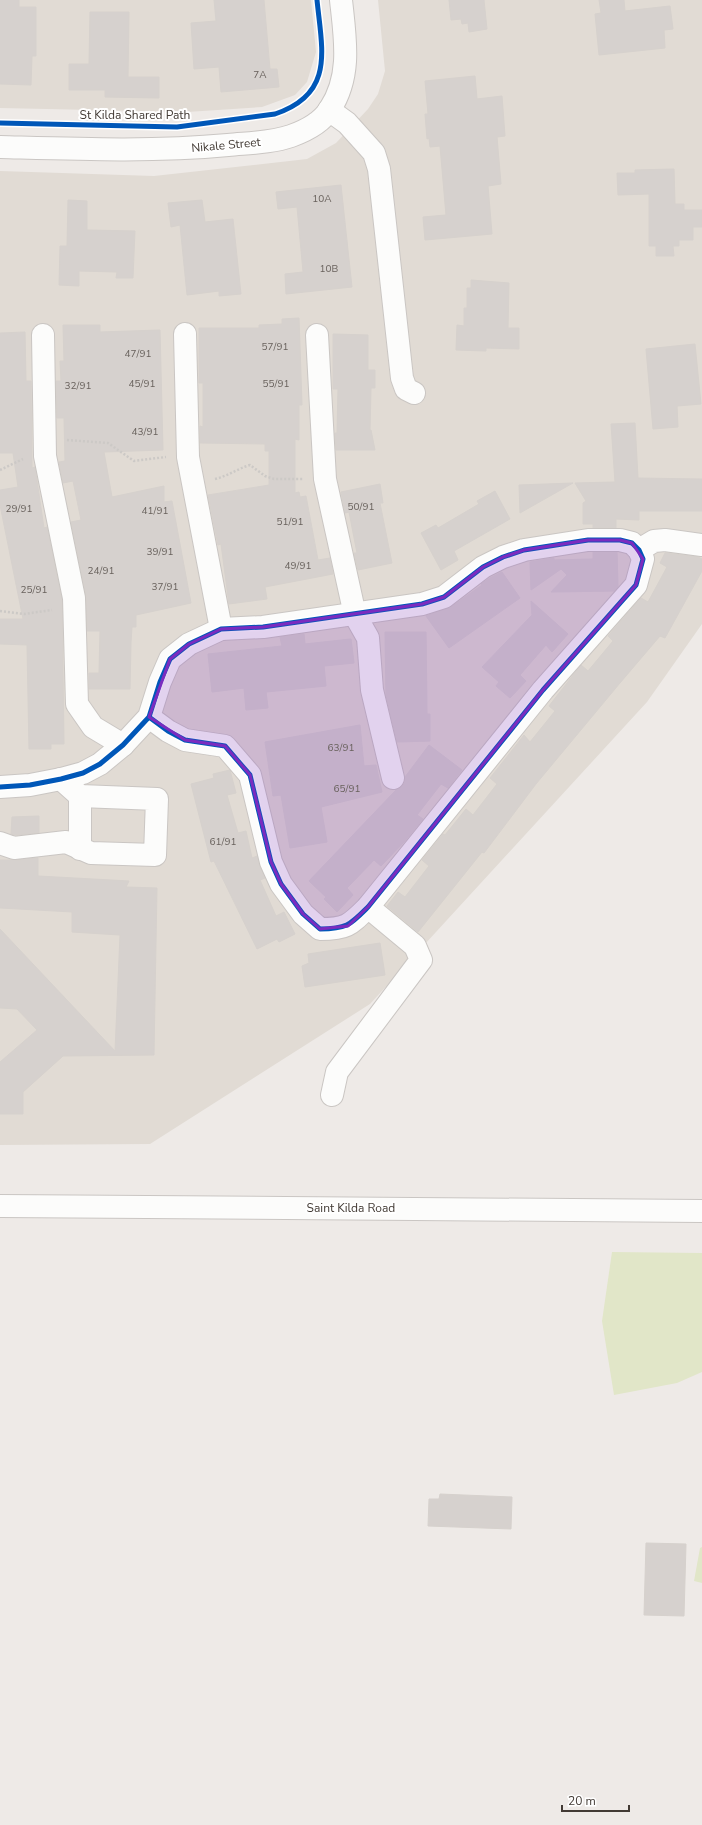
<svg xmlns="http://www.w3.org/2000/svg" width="702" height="1825" font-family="'Nunito Sans',sans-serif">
	<rect width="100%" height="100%" fill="#eeeae7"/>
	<!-- residential -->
	<g fill="#e1dbd4">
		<polygon points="0,0 311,0 316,52 307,82 295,95 262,107 187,112 0,108"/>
		<polygon points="378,0 702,0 702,624 647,702 370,1004 150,1144 0,1145 0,171 154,176 307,159 336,143 368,109 378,94 385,71"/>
	</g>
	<!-- green -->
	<g fill="#e1e6c8">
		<polygon points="612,1252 702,1253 702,1372 677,1383 614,1395 602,1321"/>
		<polygon points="702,1547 702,1583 694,1581 700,1548"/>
	</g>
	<!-- building -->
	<g fill="#d6d1ce" stroke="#d6d1cd">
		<polygon points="0,0 19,0 19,7 36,7 36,56 32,56 31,85 0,84"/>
		<polygon points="214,0 264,0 270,69 277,69 279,87 221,92 219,67 194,69 191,23 216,21"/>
		<polygon points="449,0 484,0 487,29 469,32 468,23 462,24 461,19 451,20"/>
		<polygon points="599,0 624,0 625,11 670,6 673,29 664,30 665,48 599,55 595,14 601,13"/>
		<polygon points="90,12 129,12 128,77 159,77 159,98 105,97 105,90 69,90 69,64 89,64"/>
		<polygon points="475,76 477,99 502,96 505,136 497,137 501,184 488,186 492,234 425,240 423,217 446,215 440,146 430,147 429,138 427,139 425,114 428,114 425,81"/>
		<polygon points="674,169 675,204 684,204 684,210 702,210 702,227 693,227 693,240 679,240 679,246 673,246 674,256 656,256 656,246 649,246 649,194 618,195 617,173 635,173 635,170"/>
		<polygon points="341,185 352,287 286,294 285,274 303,272 297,207 278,209 276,192"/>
		<polygon points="68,200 87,201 87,230 135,231 133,278 116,278 117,272 79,271 79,286 59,285 60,246 67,246"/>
		<polygon points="202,200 205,222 233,219 241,294 219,296 219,291 187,295 180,225 171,227 168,203"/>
		<polygon points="471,280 509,283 508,328 519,328 519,349 486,348 486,351 456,350 457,325 464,326 464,308 467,308 467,288 471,288"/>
		<polygon points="299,318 302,405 299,405 299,440 295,439 295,493 299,492 300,497 306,496 318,560 330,558 333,574 265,587 267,599 229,604 221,544 218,545 208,495 269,485 269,451 265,451 265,444 200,443 200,426 203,427 203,383 199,383 199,328 259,328 259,325 282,324 282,319"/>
		<polygon points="63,325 100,325 100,332 160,330 163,450 104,452 112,497 164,486 164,502 172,501 191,603 136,615 136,627 132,627 131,642 130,689 89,689 89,673 99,673 100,631 87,631 86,596 71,522 81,520 73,481 63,483 59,462 65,461 64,418 57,418 56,381 61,381 60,361 64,361"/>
		<polygon points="25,332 26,381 31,381 32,468 35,467 44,528 47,527 62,599 64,744 51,744 51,749 29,749 27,645 0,644 0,619 23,619 0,505 0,490 18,487 13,453 0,453 0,333"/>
		<polygon points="333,334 368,335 368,370 375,370 375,388 371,388 370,430 371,430 375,450 336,450 335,433 337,433 338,389 333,389"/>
		<polygon points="695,344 701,404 677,406 678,427 653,429 646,349"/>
		<polygon points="635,423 638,478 702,479 702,511 639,511 639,520 616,519 616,528 593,528 593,524 583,524 583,503 586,501 575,483 615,482 611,424"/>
		<polygon points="573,483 520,513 519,485"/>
		<polygon points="380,484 383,503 380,503 392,563 358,570 354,553 357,553 349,512 345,513 341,492"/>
		<polygon points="495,491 510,519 454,551 458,560 441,570 421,533 436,525 438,528 479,504 477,501"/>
		<polygon points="593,552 617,552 618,587 614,591 551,592 567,575 561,569 531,590 530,562 554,558 554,560 593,559"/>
		<polygon points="665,553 698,557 702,559 702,571 665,638 660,636 620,683 536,784 484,853 482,852 418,932 387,906 398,892 405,897 429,866 422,860 443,834 445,835 466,809 473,815 497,784 490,778 524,735 530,742 555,711 549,706 581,665 588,671 613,641 608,636 641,598 648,602 667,567 660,563"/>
		<polygon points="502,572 520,598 449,648 426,616 451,607 482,585 481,584 490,578"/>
		<polygon points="531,601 568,634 552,652 546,645 520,675 526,681 510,698 496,686 499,682 482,667 532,615"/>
		<polygon points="385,632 426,632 427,714 430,714 430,741 397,742 386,695"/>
		<polygon points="304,634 305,644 351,639 354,663 324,666 326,686 266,692 268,708 246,710 244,688 212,692 208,654 282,646 280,637"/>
		<polygon points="360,725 364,766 376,765 382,792 321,807 327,842 290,848 281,795 273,796 265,742"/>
		<polygon points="429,745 462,770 448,788 441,784 417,815 423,819 404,842 381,866 374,860 347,888 353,895 337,912 324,899 326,897 309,881 397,789 402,787 405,782 405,777"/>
		<polygon points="230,770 236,793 227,795 238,833 246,831 252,858 257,856 265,878 260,880 276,916 284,912 295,934 279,942 277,939 257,949 214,861 211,862 191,784 214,778 213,774"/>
		<polygon points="39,816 39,833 15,835 11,834 12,817"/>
		<polygon points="38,858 38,876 129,881 126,887 157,888 154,1055 63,1056 23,1092 23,1114 0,1114 0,1062 37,1030 17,1009 0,1008 0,929 115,1051 120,935 72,932 72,912 0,908 0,860 15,860"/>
		<polygon points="380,943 385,975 305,987 302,966 309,963 308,954"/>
		<polygon points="440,1494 512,1497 511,1529 428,1526 429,1499 439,1499"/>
		<polygon points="646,1543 686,1544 684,1616 644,1615"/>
	</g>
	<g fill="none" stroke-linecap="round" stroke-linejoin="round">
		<!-- minor casing -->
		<g stroke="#cac6c3" stroke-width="24">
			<g id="minor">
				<polyline points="329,110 347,123 374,153 379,169 402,378 406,389 414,393"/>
				<path d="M0,147C76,149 152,152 228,145C248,143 271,143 291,136C305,131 322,122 330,109C352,75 345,38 341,0"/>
				<polyline points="185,334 188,457 221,629"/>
				<polyline points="43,335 45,456 74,598 77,704 93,727 123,745"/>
				<polyline points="317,335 325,479 355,615 368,638 372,690 393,778"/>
				<polyline points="639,550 654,541 665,540 702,545"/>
				<path d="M0,787L30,785L61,779L83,773L100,764L123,745L149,717L160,682L170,659L189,644L221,629L263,627L422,604L444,597L483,567L503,557L524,550L588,540H620L632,543L639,550L643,559L636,585L543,690L368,907C350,925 347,929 320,929L303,914L281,884L271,862L250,775L225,746L185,740L168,731L149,717"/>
				<polyline points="80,796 80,849"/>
				<polyline points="0,843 14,848 66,842 91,853 155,855 157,799 80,796 61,779"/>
				<polyline points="332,1095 337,1072 421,960 415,946 368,907"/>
				<polyline points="0,1206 702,1211"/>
			</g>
		</g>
		<!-- path -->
		<g stroke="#ccc9c6" stroke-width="2.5" stroke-dasharray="2 2" stroke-linecap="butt">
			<polyline points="67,440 108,443 134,461 166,457"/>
			<polyline points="0,470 23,459"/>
			<path d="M215,479C228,476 237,469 250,465L265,476L274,479H304"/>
			<polyline points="0,611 24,614 52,610"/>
		</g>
		<!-- minor -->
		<use href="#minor" stroke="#fcfcfb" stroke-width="22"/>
		<!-- cycleway casing -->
		<g stroke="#fff" stroke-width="8">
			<g id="cycleway">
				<path d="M0,123L177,127L275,114C335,94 322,50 317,0"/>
				<path d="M0,787L30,785L61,779L83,773L100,764L123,745L149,717L160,682L170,659L189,644L221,629L263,627L422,604L444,597L483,567L503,557L524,550L588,540H620L632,543L639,550L643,559L636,585L543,690L368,907C350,925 347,929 320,929L303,914L281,884L271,862L250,775L225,746L185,740L168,731L149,717"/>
			</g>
		</g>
		<!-- cycleway -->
		<use href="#cycleway" stroke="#0057b8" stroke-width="5"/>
	</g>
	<!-- marked area -->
	<path fill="#7b2cbf" fill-opacity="0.2" stroke="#7b2cbf" stroke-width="3" stroke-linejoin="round" d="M588,540H620L632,543L643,559L636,585L543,690L368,907L348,926L320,929L303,914L281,884L271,862L250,775L225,746L185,740L149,717L170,659L189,644L221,629L263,627L422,604L444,597L483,567L503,557L524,550Z"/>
	<g text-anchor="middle" stroke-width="4" stroke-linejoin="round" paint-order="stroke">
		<!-- number labels -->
		<g font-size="10" fill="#68615c">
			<text x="260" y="78">7A</text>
			<text x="322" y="202">10A</text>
			<text x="329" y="272">10B</text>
			<text x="275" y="350">57/91</text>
			<text x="138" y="357">47/91</text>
			<text x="142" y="387">45/91</text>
			<text x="276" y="387">55/91</text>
			<text x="78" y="389">32/91</text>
			<text x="145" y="435">43/91</text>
			<text x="361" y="510">50/91</text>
			<text x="19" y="512">29/91</text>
			<text x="155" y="514">41/91</text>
			<text x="290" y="525">51/91</text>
			<text x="160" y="555">39/91</text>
			<text x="298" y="569">49/91</text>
			<text x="101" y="574">24/91</text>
			<text x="165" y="590">37/91</text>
			<text x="34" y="593">25/91</text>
			<text x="341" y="751">63/91</text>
			<text x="347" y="792">65/91</text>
			<text x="223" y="845">61/91</text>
		</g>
		<!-- street labels -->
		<g font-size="12" fill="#423a34" stroke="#fff">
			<text x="135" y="119">St Kilda Shared Path</text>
			<text transform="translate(226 145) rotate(-5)" y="4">Nikale Street</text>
			<text x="351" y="1212">Saint Kilda Road</text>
		</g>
	</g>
	<!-- scale -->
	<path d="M562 1805v6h67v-6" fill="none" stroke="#423a34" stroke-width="2"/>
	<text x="568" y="1805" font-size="12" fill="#423a34" stroke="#ffffff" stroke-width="3" paint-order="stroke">20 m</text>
</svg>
